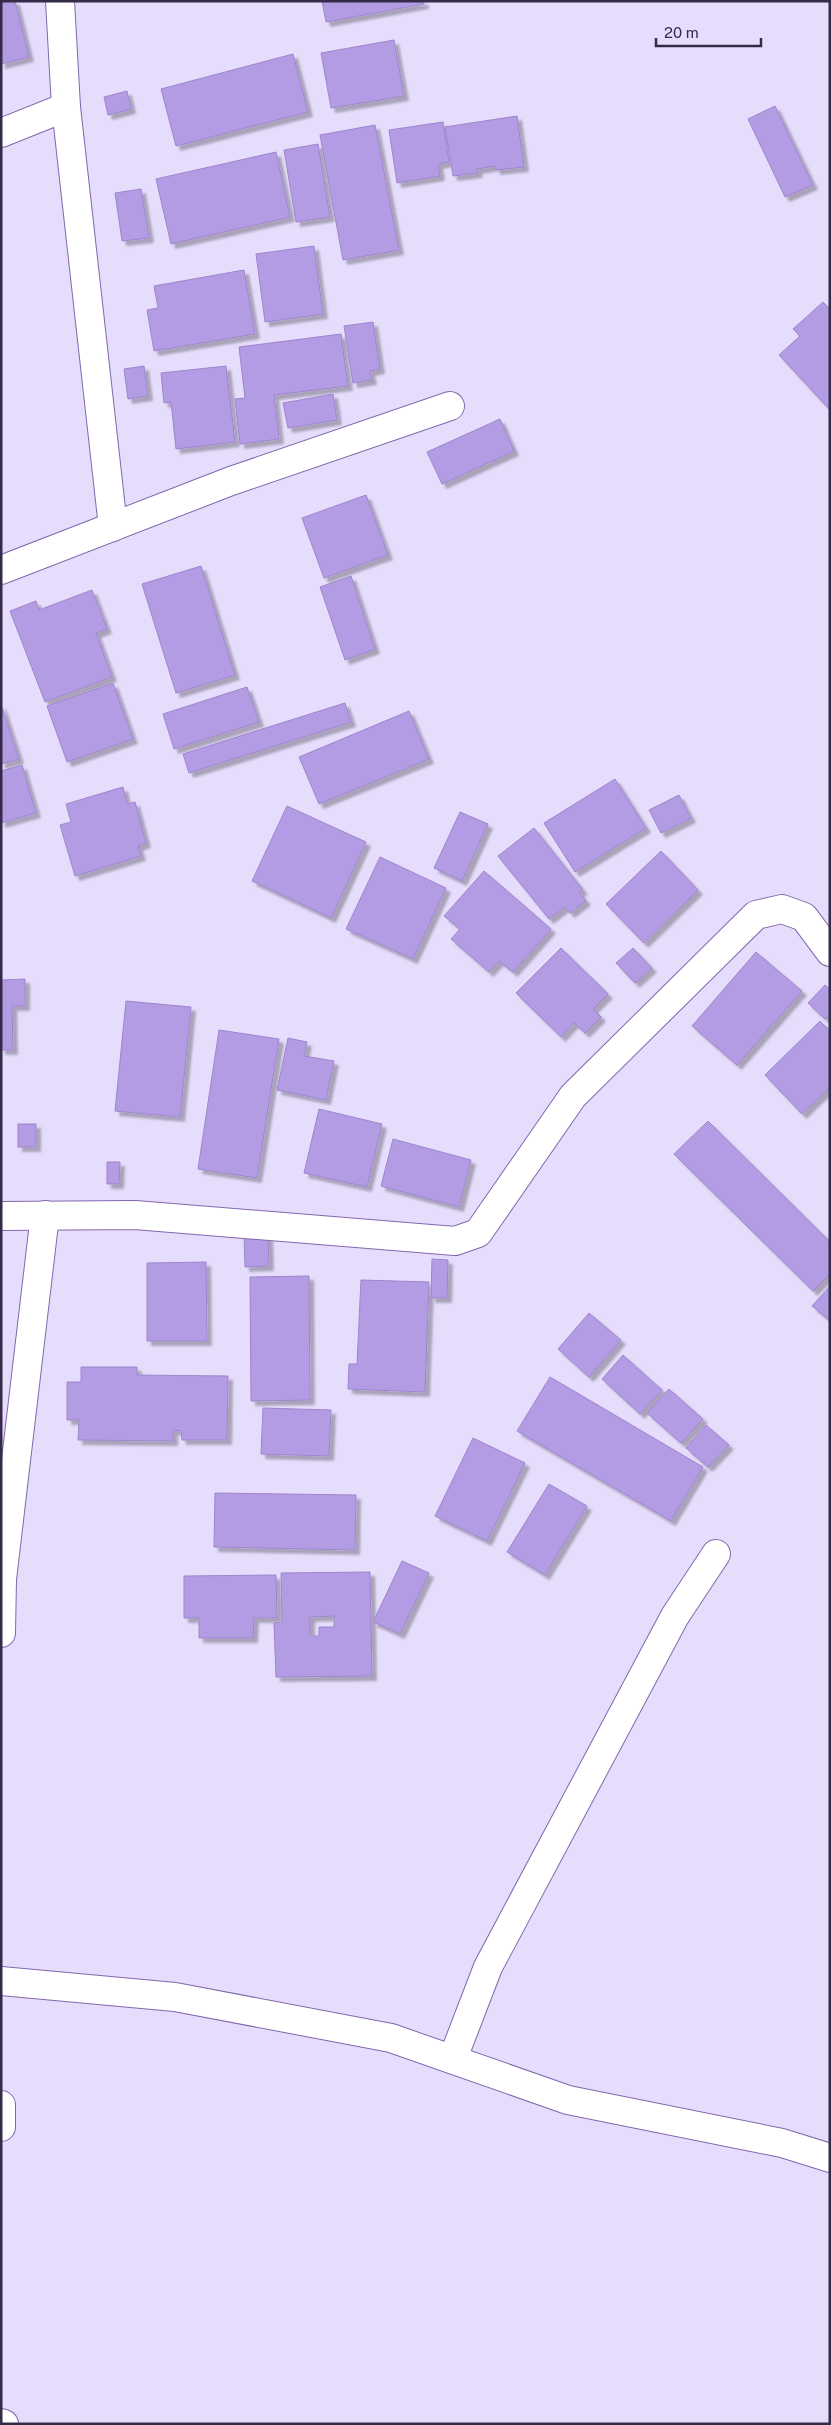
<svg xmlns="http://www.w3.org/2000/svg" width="831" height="2425" font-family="'Public Sans',sans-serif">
	<defs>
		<filter id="shadow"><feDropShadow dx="4.5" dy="4.5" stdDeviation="1" flood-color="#0004"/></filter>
	</defs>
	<rect width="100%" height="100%" fill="#e6ddfc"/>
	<!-- building -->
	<g fill="#b49ce5" stroke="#9d85cc" fill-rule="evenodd" filter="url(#shadow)">
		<polygon points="1,1 15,1 29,57 1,64"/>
		<polygon points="322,1 424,1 424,4 326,22"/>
		<polygon points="394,40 404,96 331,108 321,53"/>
		<polygon points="293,54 308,112 176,146 161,89"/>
		<polygon points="127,91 131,109 108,115 104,97"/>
		<polygon points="775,106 813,185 785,197 748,119"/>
		<polygon points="517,116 524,167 496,170 495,166 477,169 478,173 453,176 445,127"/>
		<polygon points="443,122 449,162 438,164 440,176 397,183 389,130"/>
		<polygon points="375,125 399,250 343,260 320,135"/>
		<polygon points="318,144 330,217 296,222 284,150"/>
		<polygon points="276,152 290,217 171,244 156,179"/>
		<polygon points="141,189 149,238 122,241 115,193"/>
		<polygon points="314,246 323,314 265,322 256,254"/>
		<polygon points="244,270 255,334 154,351 147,310 158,308 154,286"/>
		<polygon points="823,302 830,309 830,410 779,355 800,336 793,329"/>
		<polygon points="373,322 380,369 370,371 372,380 353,383 344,326"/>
		<polygon points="341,334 348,386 274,395 279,439 240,444 235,399 245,398 239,347"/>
		<polygon points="144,366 148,396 128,399 124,369"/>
		<polygon points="226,366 235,442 176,449 171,402 164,403 161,373"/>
		<polygon points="333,394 337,420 288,428 283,403"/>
		<polygon points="500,419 514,451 442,484 427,452"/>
		<polygon points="366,495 388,555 324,578 302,518"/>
		<polygon points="201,566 235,675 176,693 142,584"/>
		<polygon points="351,576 375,649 345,660 320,587"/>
		<polygon points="92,590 107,629 96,633 112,677 45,702 10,611 36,601 39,610"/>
		<polygon points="113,683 133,739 67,762 47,706"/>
		<polygon points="247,687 259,722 174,749 163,714"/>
		<polygon points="345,703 351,722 189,773 183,754"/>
		<polygon points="1,704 19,759 1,764"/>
		<polygon points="409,711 429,759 319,804 299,757"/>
		<polygon points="22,765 36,813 1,823 1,771"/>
		<polygon points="615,779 646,828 575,872 544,823"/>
		<polygon points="123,787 127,804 135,802 146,843 138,846 141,856 75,876 60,825 71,822 66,804"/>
		<polygon points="679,795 691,818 661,833 649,810"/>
		<polygon points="287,806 366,842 331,918 252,881"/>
		<polygon points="460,812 488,824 462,881 434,868"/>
		<polygon points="534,828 583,890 579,892 586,901 570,913 565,907 549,919 498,856"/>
		<polygon points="661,851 698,890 644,943 606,904"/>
		<polygon points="380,857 446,888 413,959 346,929"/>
		<polygon points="484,871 551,929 513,972 499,961 489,972 451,939 460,929 444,916"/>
		<polygon points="561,948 608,994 593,1009 601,1017 585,1033 574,1023 561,1037 516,993"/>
		<polygon points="633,948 652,968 635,983 616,963"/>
		<polygon points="756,952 802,991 737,1065 692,1026"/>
		<polygon points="25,979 25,1006 12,1006 13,1050 1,1050 1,980"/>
		<polygon points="825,985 830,989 830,1015 825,1019 808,1003"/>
		<polygon points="126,1001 191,1007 180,1117 115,1111"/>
		<polygon points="820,1021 830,1031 830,1087 802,1114 765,1075"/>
		<polygon points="219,1030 279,1039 257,1178 198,1169"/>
		<polygon points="288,1038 307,1042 304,1056 334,1061 326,1100 277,1090"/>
		<polygon points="319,1109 382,1124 367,1187 304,1173"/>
		<polygon points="708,1121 830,1242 830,1274 813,1291 674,1154"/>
		<rect x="18" y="1124" width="18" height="23"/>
		<polygon points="393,1139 471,1160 459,1207 381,1186"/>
		<polygon points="107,1162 120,1162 119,1184 107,1184"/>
		<polygon points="268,1236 269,1266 245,1267 244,1237"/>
		<polygon points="432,1259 448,1260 447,1298 431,1298"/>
		<polygon points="206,1262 207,1341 147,1341 147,1263"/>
		<polygon points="309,1276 310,1400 251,1401 250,1277"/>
		<polygon points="361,1280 429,1282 425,1392 348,1389 349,1364 357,1364"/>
		<polygon points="830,1286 830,1321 812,1306"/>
		<polygon points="589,1313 621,1340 589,1377 558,1349"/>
		<polygon points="623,1355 662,1390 640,1414 602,1379"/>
		<polygon points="81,1367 137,1367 137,1375 228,1376 227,1440 182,1440 181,1431 173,1430 173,1441 78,1440 79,1420 67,1420 67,1382 81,1382"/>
		<polygon points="550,1377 703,1467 671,1521 517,1431"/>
		<polygon points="669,1389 703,1419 681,1443 647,1413"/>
		<polygon points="263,1408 331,1410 329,1456 261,1454"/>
		<polygon points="706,1425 729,1445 708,1467 686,1448"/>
		<polygon points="473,1438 525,1463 487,1541 435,1516"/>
		<polygon points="549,1484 587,1506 545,1575 507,1552"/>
		<polygon points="215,1493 356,1495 355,1550 214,1547"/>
		<polygon points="402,1561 429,1573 400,1634 373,1622"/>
		<path d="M370,1572L372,1676L276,1677L274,1623L282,1622L281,1573ZM334,1616V1627H319V1636H310V1617Z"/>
		<polygon points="276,1575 277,1618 254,1618 253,1638 199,1638 199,1618 184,1618 184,1576"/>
	</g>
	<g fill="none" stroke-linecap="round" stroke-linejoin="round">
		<!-- minor casing -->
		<g stroke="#8068ad" stroke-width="30">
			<g id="minor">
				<polyline points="60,1 66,107 113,527"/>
				<polyline points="1,133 66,107"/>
				<polyline points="1,570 231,481 450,406"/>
				<polyline points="1,1216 135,1215 455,1241 478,1233 573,1096 756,915 782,909 804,917 830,952"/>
				<polyline points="1,1633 2,1579 45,1215"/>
				<polyline points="1,1981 175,1997 391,2038 568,2100 782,2143 830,2158"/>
				<polyline points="453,2058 488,1967 675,1616 716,1554"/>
				<polyline points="1,2105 1,2127"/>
				<polyline points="1,2423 4,2424"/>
			</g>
		</g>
		<!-- minor -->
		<use href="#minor" stroke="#fff" stroke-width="28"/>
	</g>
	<!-- border -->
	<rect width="831" height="2425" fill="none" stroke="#352b49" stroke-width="5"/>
	<!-- scale -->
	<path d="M656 38v8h105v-8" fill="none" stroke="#352b49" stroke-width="2.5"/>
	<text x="664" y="38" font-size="15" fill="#352b49" stroke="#e6ddfc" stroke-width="4" paint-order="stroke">20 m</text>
</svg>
